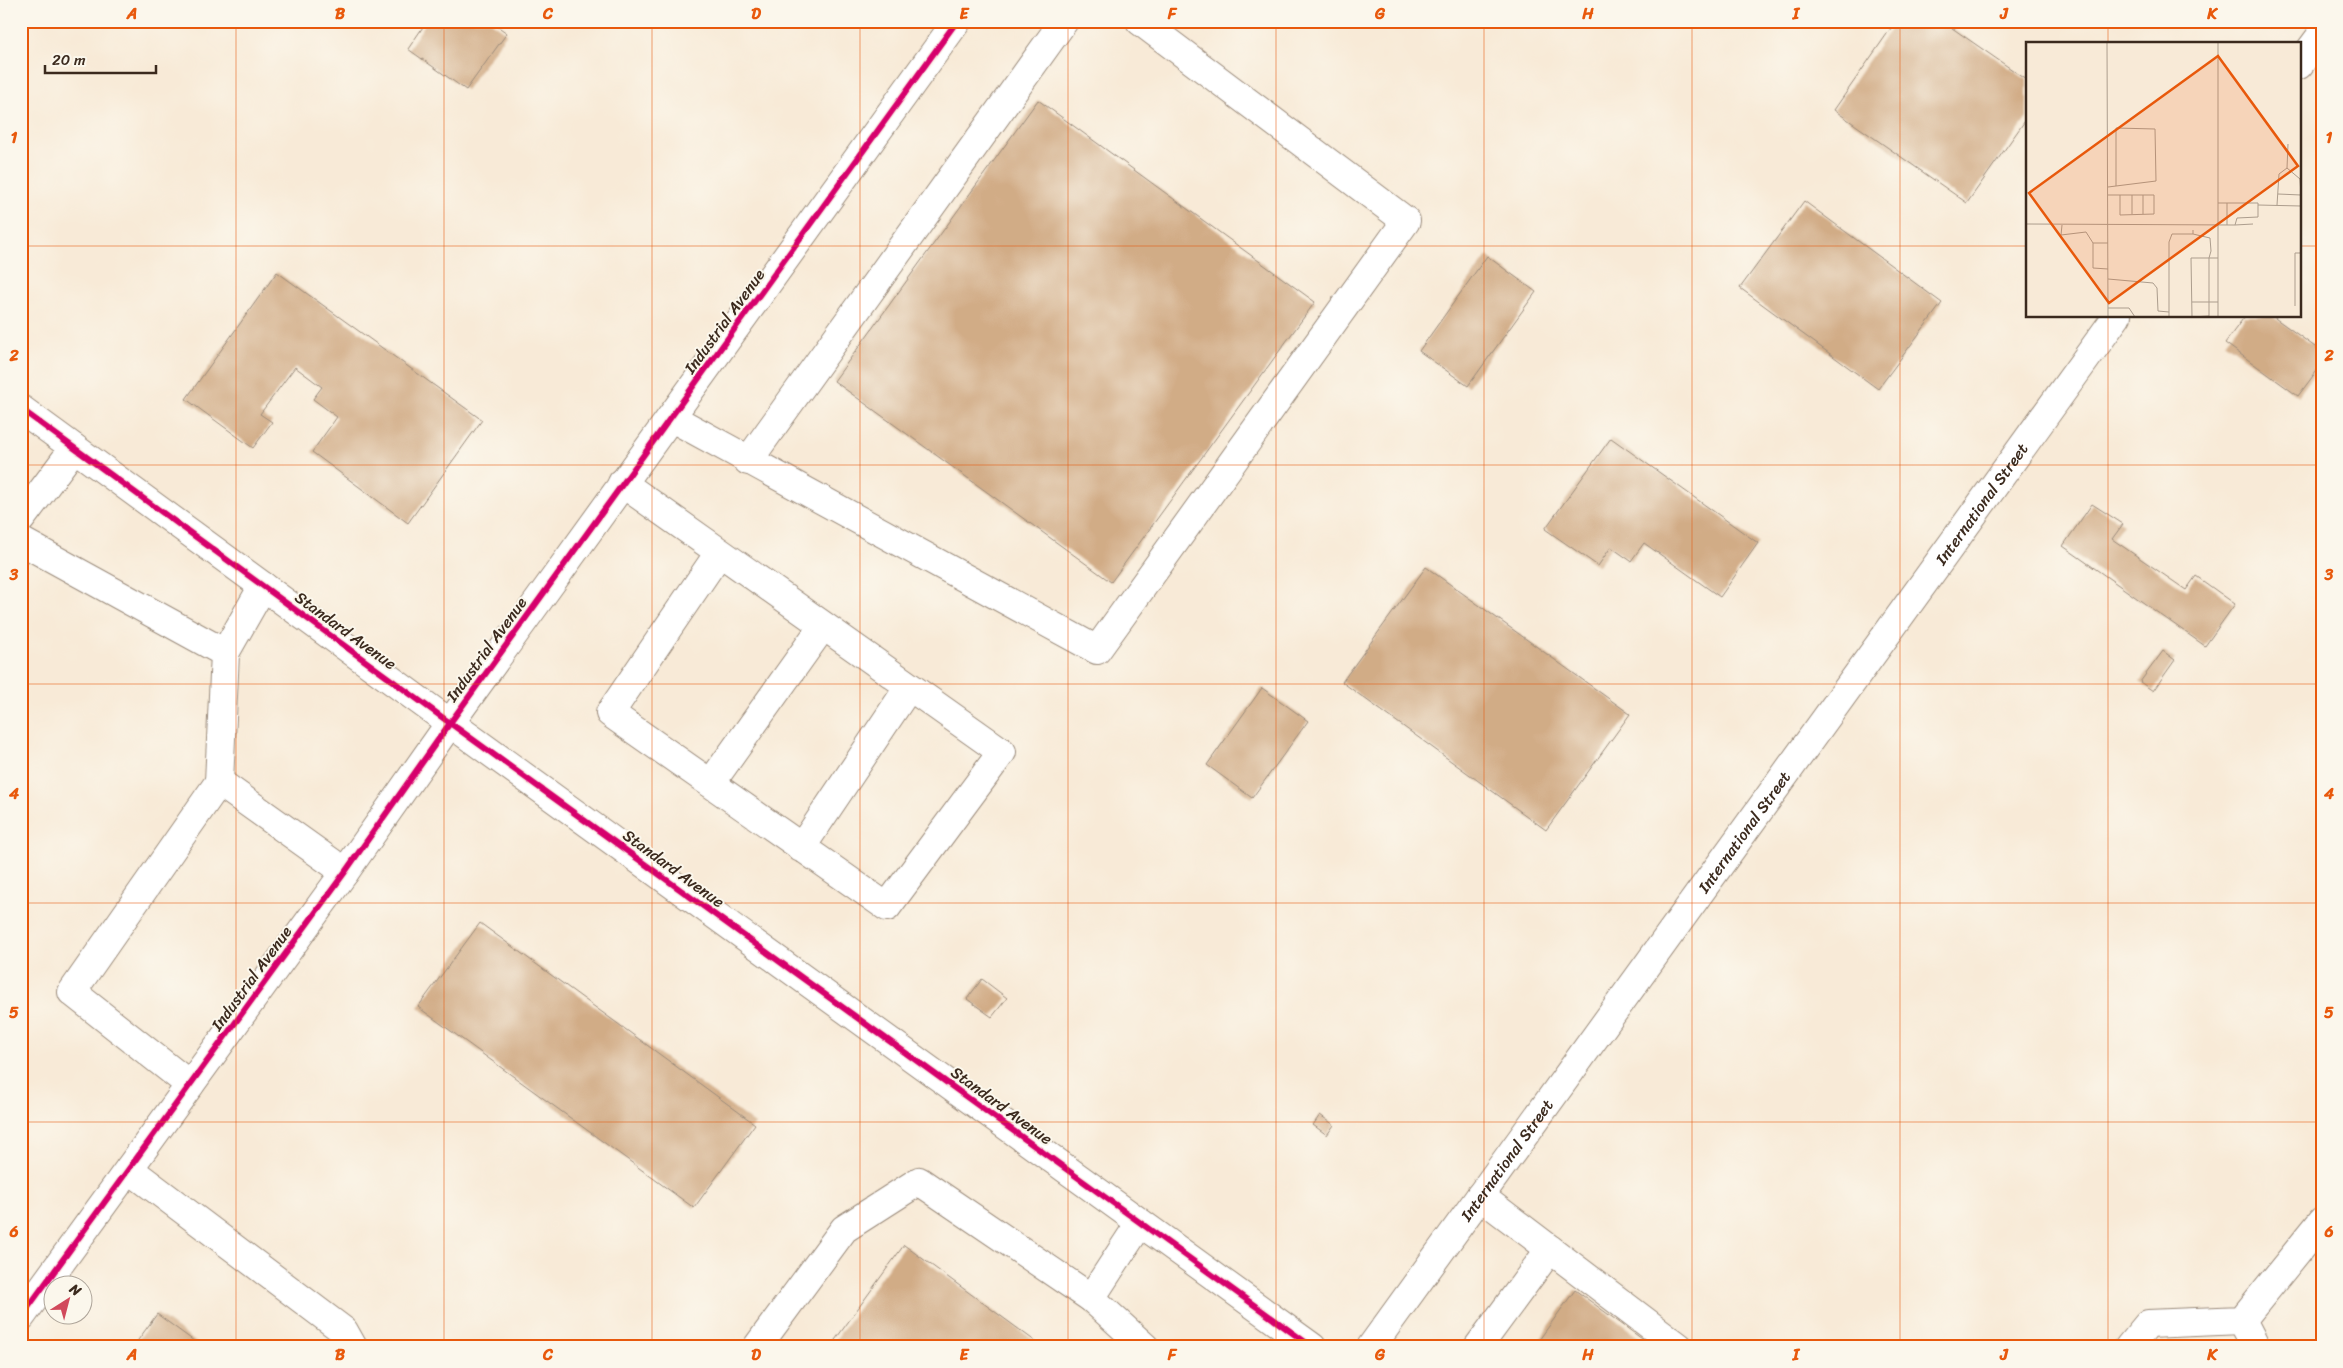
<svg xmlns="http://www.w3.org/2000/svg" width="2343" height="1368" font-family="Sriracha,sans-serif">
	<rect width="100%" height="100%" fill="#fbf7ec"/>
	<filter id="ink" filterUnits="userSpaceOnUse"><feTurbulence type="fractalNoise" baseFrequency=".02" numOctaves="2"/><feDisplacementMap in="SourceGraphic" scale="10" xChannelSelector="R" yChannelSelector="G"/><feConvolveMatrix kernelMatrix="1 2 1 2 8 2 1 2 1" color-interpolation-filters="sRGB"/></filter>
	<filter id="wash" filterUnits="userSpaceOnUse"><feTurbulence type="fractalNoise" baseFrequency=".0096" numOctaves="4" result="noise"/><feDisplacementMap in="SourceGraphic" scale="20" xChannelSelector="R" yChannelSelector="G"/><feGaussianBlur stdDeviation="1.12" result="paint"/><feColorMatrix in="noise" values="0 0 0 0 0 0 0 0 0 0 0 0 0 0 0 0 0 1.4 0 .05"/><feComposite in="paint" operator="in"/></filter>
	<g filter="url(#wash)">
		<rect width="100%" height="100%" fill="#f8ead7"/>
		<g id="blocks">
			<!-- building -->
			<g fill="#d1ac86">
				<polygon points="427,21 490,21 507,33 466,90 408,49"/>
				<polygon points="1896,21 1942,21 2027,80 2027,118 1967,203 1834,110"/>
				<polygon points="1038,100 1315,302 1111,582 834,381"/>
				<polygon points="1804,201 1942,303 1878,389 1740,288"/>
				<polygon points="1487,256 1536,292 1468,386 1419,351"/>
				<polygon points="277,272 482,420 408,523 312,452 337,417 313,399 322,387 295,367 260,414 272,422 253,448 186,399"/>
				<polygon points="2245,316 2272,316 2322,352 2322,364 2298,396 2225,343"/>
				<polygon points="1611,438 1758,543 1720,597 1644,543 1631,561 1611,547 1598,566 1545,529"/>
				<polygon points="2092,504 2123,524 2112,539 2186,590 2196,576 2235,604 2205,646 2063,546"/>
				<polygon points="1426,567 1630,714 1546,830 1342,682"/>
				<polygon points="2163,651 2175,660 2153,691 2140,682"/>
				<polygon points="1262,688 1308,721 1252,798 1207,765"/>
				<polygon points="480,923 755,1124 694,1208 418,1007"/>
				<polygon points="982,979 1007,998 992,1017 967,999"/>
				<polygon points="1320,1115 1334,1125 1327,1135 1313,1125"/>
				<polygon points="904,1245 1043,1347 830,1347"/>
				<polygon points="1575,1290 1653,1347 1534,1347"/>
				<polygon points="157,1314 202,1347 133,1347"/>
			</g>
		</g>
	</g>
	<g filter="url(#ink)">
		<use href="#blocks" fill-opacity="0" stroke="#9a8a7a" stroke-width="1"/>
		<g fill="none" stroke-linecap="round" stroke-linejoin="round">
			<!-- minor casing -->
			<g stroke="#9a8a7a" stroke-width="30">
				<g id="minor">
					<polyline points="2299,65 2322,34"/>
					<polyline points="21,409 450,723 1312,1347"/>
					<polyline points="672,418 1097,650 1406,221 1140,21"/>
					<polyline points="748,461 1064,21"/>
					<polyline points="622,483 1002,752 887,907 610,713 719,553"/>
					<polyline points="21,519 74,448"/>
					<polyline points="21,541 225,653 219,782"/>
					<polyline points="225,653 263,586"/>
					<polyline points="711,783 823,626"/>
					<polyline points="801,848 909,687"/>
					<polyline points="190,1085 72,992 219,782 345,872"/>
					<polyline points="129,1169 344,1331 353,1347"/>
					<polyline points="1480,1196 1679,1347"/>
					<polyline points="1091,1298 1145,1347"/>
					<polyline points="21,1317 345,872 450,723 957,21"/>
					<polyline points="2242,1320 2256,1347"/>
					<polyline points="757,1347 844,1229 919,1181 1091,1298 1140,1223"/>
					<path id="s1" d="M1371,1347L2117,316"/>
					<polyline points="1478,1347 1550,1249"/>
					<polyline points="2129,1347 2148,1324 2242,1320 2322,1221"/>
				</g>
			</g>
			<!-- minor -->
			<use href="#minor" stroke="#fff" stroke-width="28"/>
			<!-- cycleway casing -->
			<g stroke="#fbf7ec" stroke-width="9">
				<g id="cycleway">
					<polyline points="21,409 450,723 1312,1347"/>
					<polyline points="21,1317 345,872 450,723 957,21"/>
				</g>
			</g>
			<!-- cycleway -->
			<use href="#cycleway" stroke="#d6006c" stroke-width="6"/>
		</g>
	</g>
	<!-- grid -->
	<path fill="none" stroke="#e8590c" stroke-width="1" stroke-opacity="0.55" d="M236,21V1347M444,21V1347M652,21V1347M860,21V1347M1068,21V1347M1276,21V1347M1484,21V1347M1692,21V1347M1900,21V1347M2108,21V44M21,246H2027M2299,246H2322M2108,316V1347M21,465H2322M21,684H2322M21,903H2322M21,1122H2322"/>
	<g text-anchor="middle" stroke-width="4" stroke-linejoin="round" paint-order="stroke">
		<!-- street labels -->
		<g font-size="16" fill="#3b2a1e" stroke="#fbf7ec">
			<text transform="translate(724 321) rotate(-54)" y="6">Industrial Avenue</text>
			<text dy="6" stroke="none"><textPath href="#s1" startOffset="1041">International Street</textPath></text>
			<text transform="translate(346 630) rotate(36)" y="6">Standard Avenue</text>
			<text transform="translate(486 649) rotate(-54)" y="6">Industrial Avenue</text>
			<text dy="6" stroke="none"><textPath href="#s1" startOffset="636">International Street</textPath></text>
			<text transform="translate(674 868) rotate(36)" y="6">Standard Avenue</text>
			<text transform="translate(251 978) rotate(-54)" y="6">Industrial Avenue</text>
			<text transform="translate(1002 1105) rotate(36)" y="6">Standard Avenue</text>
			<text dy="6" stroke="none"><textPath href="#s1" startOffset="231">International Street</textPath></text>
		</g>
	</g>
	<!-- overview -->
	<g transform="translate(2026 42)">
		<rect width="275" height="275" fill="#f8ead7"/>
		<path fill="none" stroke="#ac9d8d" stroke-width="1" d="M81,0L82,275M82,145L130,139L129,87L90,86V144M252,152L275,153L274,137L261,126M82,153H128V172L94,173V153M106,153V172M117,153V172M232,163L275,164M251,163L253,132L261,126L262,102M0,182L209,183L211,176L232,175V161H192M36,183L35,193L60,190L67,201M201,183V161M209,183L227,182M167,192L184,196L185,209L183,216V274L166,275L165,216H192M82,201H67V226L82,227M82,237L127,241L131,246L132,269L143,270M166,260H192M269,264V211H275M82,266H103L109,275M143,275V200L146,192H167V188M192,275V0"/>
		<path fill="#e8590c" fill-opacity="0.15" stroke="#e8590c" stroke-width="2.5" d="M192,14L272,124L83,261L3,151Z"/>
		<rect width="275" height="275" fill="none" stroke="#3b2a1e" stroke-width="2.5"/>
	</g>
	<!-- margin -->
	<rect width="2343" height="1368" fill="none" stroke="#fbf7ec" stroke-width="55"/>
	<!-- north arrow -->
	<g transform="translate(68 1300) rotate(36)"><circle r="24" fill="#fbf7ec" stroke="#aea59a"/>
	<path d="M0-4L9 19L0 12L-9 19Z" fill="#d1495b"/>
	<text y="-8" font-size="14" font-weight="bold" text-anchor="middle" fill="#3b2a1e">N</text>
	</g>
	<!-- scale -->
	<path d="M45 65v8h111v-8" fill="none" stroke="#3b2a1e" stroke-width="2.5"/>
	<text x="52" y="65" font-size="15" fill="#3b2a1e" stroke="#fbf7ec" stroke-width="4" paint-order="stroke">20 m</text>
	<rect x="28" y="28" width="2288" height="1312" fill="none" stroke="#e8590c" stroke-width="2"/>
	<g font-size="16" text-anchor="middle" font-weight="bold" fill="#e8590c">
		<text x="132" y="19">A</text>
		<text x="340" y="19">B</text>
		<text x="548" y="19">C</text>
		<text x="756" y="19">D</text>
		<text x="964" y="19">E</text>
		<text x="1172" y="19">F</text>
		<text x="1380" y="19">G</text>
		<text x="1588" y="19">H</text>
		<text x="1796" y="19">I</text>
		<text x="2004" y="19">J</text>
		<text x="2212" y="19">K</text>
		<text x="14" y="143">1</text>
		<text x="2329" y="143">1</text>
		<text x="14" y="361">2</text>
		<text x="2329" y="361">2</text>
		<text x="14" y="580">3</text>
		<text x="2329" y="580">3</text>
		<text x="14" y="799">4</text>
		<text x="2329" y="799">4</text>
		<text x="14" y="1018">5</text>
		<text x="2329" y="1018">5</text>
		<text x="14" y="1237">6</text>
		<text x="2329" y="1237">6</text>
		<text x="132" y="1360">A</text>
		<text x="340" y="1360">B</text>
		<text x="548" y="1360">C</text>
		<text x="756" y="1360">D</text>
		<text x="964" y="1360">E</text>
		<text x="1172" y="1360">F</text>
		<text x="1380" y="1360">G</text>
		<text x="1588" y="1360">H</text>
		<text x="1796" y="1360">I</text>
		<text x="2004" y="1360">J</text>
		<text x="2212" y="1360">K</text>
	</g>
</svg>
